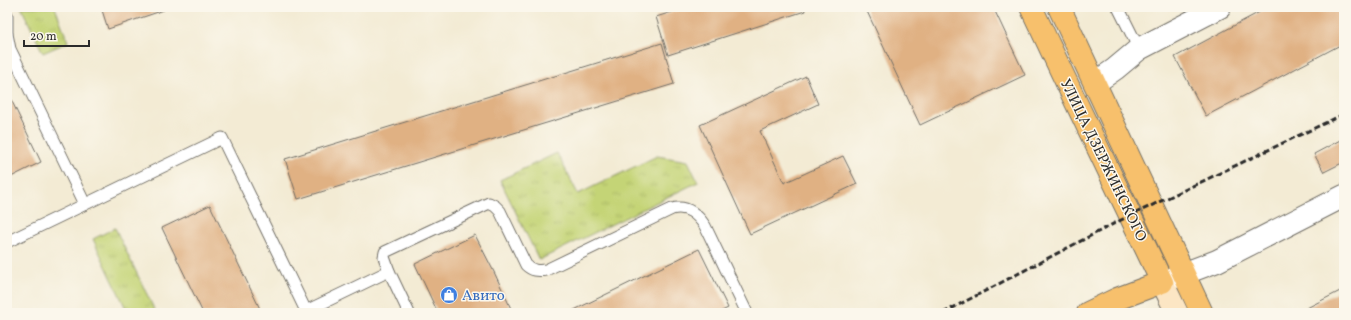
<svg xmlns="http://www.w3.org/2000/svg" width="1351" height="320" font-family="Vollkorn,serif">
	<defs>
		<pattern id="park-tufts" width="24" height="20" patternUnits="userSpaceOnUse"><rect width="24" height="20" fill="#c4d476"/><path d="M3 7l-1-3M5 7V3M7 7l1-3M15 17l-1-3M17 17v-4M19 17l1-3" fill="none" stroke="#a9b666"/></pattern>
	</defs>
	<rect width="100%" height="100%" fill="#fbf7ec"/>
	<filter id="ink" filterUnits="userSpaceOnUse"><feTurbulence type="fractalNoise" baseFrequency=".025" numOctaves="2"/><feDisplacementMap in="SourceGraphic" scale="8" xChannelSelector="R" yChannelSelector="G"/><feConvolveMatrix kernelMatrix="1 2 1 2 8 2 1 2 1" color-interpolation-filters="sRGB"/></filter>
	<filter id="wash" filterUnits="userSpaceOnUse"><feTurbulence type="fractalNoise" baseFrequency=".012" numOctaves="4" result="noise"/><feDisplacementMap in="SourceGraphic" scale="16" xChannelSelector="R" yChannelSelector="G"/><feGaussianBlur stdDeviation="0.9" result="paint"/><feColorMatrix in="noise" values="0 0 0 0 0 0 0 0 0 0 0 0 0 0 0 0 0 1.4 0 .05"/><feComposite in="paint" operator="in"/></filter>
	<g filter="url(#wash)">
		<rect width="100%" height="100%" fill="#f3ebd4"/>
		<!-- park -->
		<g fill="url(#park-tufts)" stroke="#788050">
			<polygon points="21,7 55,7 68,42 43,53"/>
			<polygon points="557,153 578,194 657,156 688,161 698,182 539,260 500,180"/>
			<polygon points="115,228 156,313 128,313 93,239"/>
		</g>
		<g id="blocks">
			<!-- building -->
			<g fill="#e0b183">
				<polygon points="101,7 163,7 164,10 108,29"/>
				<polygon points="688,7 804,7 805,11 668,55 656,17"/>
				<polygon points="865,7 993,7 1025,75 920,125"/>
				<polygon points="1269,7 1344,7 1344,43 1206,116 1175,57"/>
				<polygon points="662,43 674,84 298,199 285,159"/>
				<polygon points="806,76 818,104 760,131 784,183 843,156 857,184 750,234 700,125"/>
				<polygon points="7,91 41,162 7,179"/>
				<polygon points="1344,138 1344,162 1324,172 1314,154"/>
				<polygon points="210,205 262,313 203,313 162,228"/>
				<polygon points="475,235 494,272 513,313 438,313 415,264"/>
				<polygon points="699,249 728,308 718,313 568,313"/>
				<polygon points="1344,289 1344,313 1297,313"/>
			</g>
		</g>
	</g>
	<g filter="url(#ink)">
		<use href="#blocks" fill-opacity="0" stroke="#716e66" stroke-width="1"/>
		<g fill="none" stroke-linecap="round" stroke-linejoin="round">
			<!-- service casing -->
			<g stroke="#716e66" stroke-width="13">
				<g id="service">
					<polyline points="1118,7 1139,49"/>
					<polyline points="7,15 7,33"/>
					<polyline points="7,34 10,49 85,204"/>
					<polyline points="7,242 222,138 307,313"/>
					<path d="M389,271L384,257L385,252L489,203L495,206L500,211L526,265C532,271 538,271 546,270L672,209C687,205 697,214 705,226L747,313"/>
					<polyline points="306,311 389,271 409,313"/>
				</g>
			</g>
			<!-- tertiary casing -->
			<g stroke="#716e66" stroke-width="24">
				<g id="tertiary">
					<polyline points="1095,83 1115,69 1139,49 1220,7"/>
					<polyline points="1167,280 1217,261 1344,196"/>
				</g>
			</g>
			<!-- secondary casing -->
			<g stroke="#716e66" stroke-width="24">
				<polyline id="secondary" points="1162,282 1177,313"/>
			</g>
			<!-- primary casing -->
			<g stroke="#716e66" stroke-width="24">
				<g id="primary">
					<polyline points="1031,7 1072,94 1162,282 1117,299 1088,313"/>
					<polyline points="1059,7 1202,313"/>
				</g>
			</g>
			<!-- service -->
			<use href="#service" stroke="#fff" stroke-width="11"/>
			<!-- tertiary -->
			<use href="#tertiary" stroke="#fff" stroke-width="22"/>
			<!-- secondary -->
			<use href="#secondary" stroke="#fce6c4" stroke-width="22"/>
			<!-- primary -->
			<use href="#primary" stroke="#f7c06c" stroke-width="22"/>
			<!-- rail -->
			<polyline stroke="#2b2b2b" stroke-width="3" stroke-dasharray="6 3" stroke-linecap="butt" points="943,313 1119,221 1344,114"/>
		</g>
	</g>
	<!-- icons -->
	<defs>
		<g id="shop-disc" transform="scale(0.9)"><circle r="9.5" fill="#3f7fe0" stroke="#fbf7ec"/><path d="M-5-2.5h2.3a2.7 3.5 0 0 1 5.4 0H5L5.5 6h-11ZM-1.5-2.5h3a1.5 2.3 0 0 0-3 0Z" fill="#fff"/></g>
	</defs>
	<g fill-rule="evenodd">
		<use href="#shop-disc" x="449" y="295"/>
	</g>
	<g text-anchor="middle" stroke-width="3" stroke-linejoin="round" paint-order="stroke">
		<!-- street labels -->
		<g font-size="15" fill="#2b2b2b" stroke="#fbf7ec">
			<text transform="translate(1104 160) rotate(64)" y="5">УЛИЦА ДЗЕРЖИНСКОГО</text>
		</g>
		<!-- shop labels -->
		<g font-size="15" fill="#366cbe" stroke="#fbf7ec" text-anchor="start">
			<text x="462" y="300">Авито</text>
		</g>
	</g>
	<!-- margin -->
	<rect width="1351" height="320" fill="none" stroke="#fbf7ec" stroke-width="24"/>
	<!-- scale -->
	<path d="M24 40v6h65v-6" fill="none" stroke="#2b2b2b" stroke-width="2"/>
	<text x="30" y="40" font-size="12" fill="#2b2b2b" stroke="#fbf7ec" stroke-width="3" paint-order="stroke">20 m</text>
</svg>
